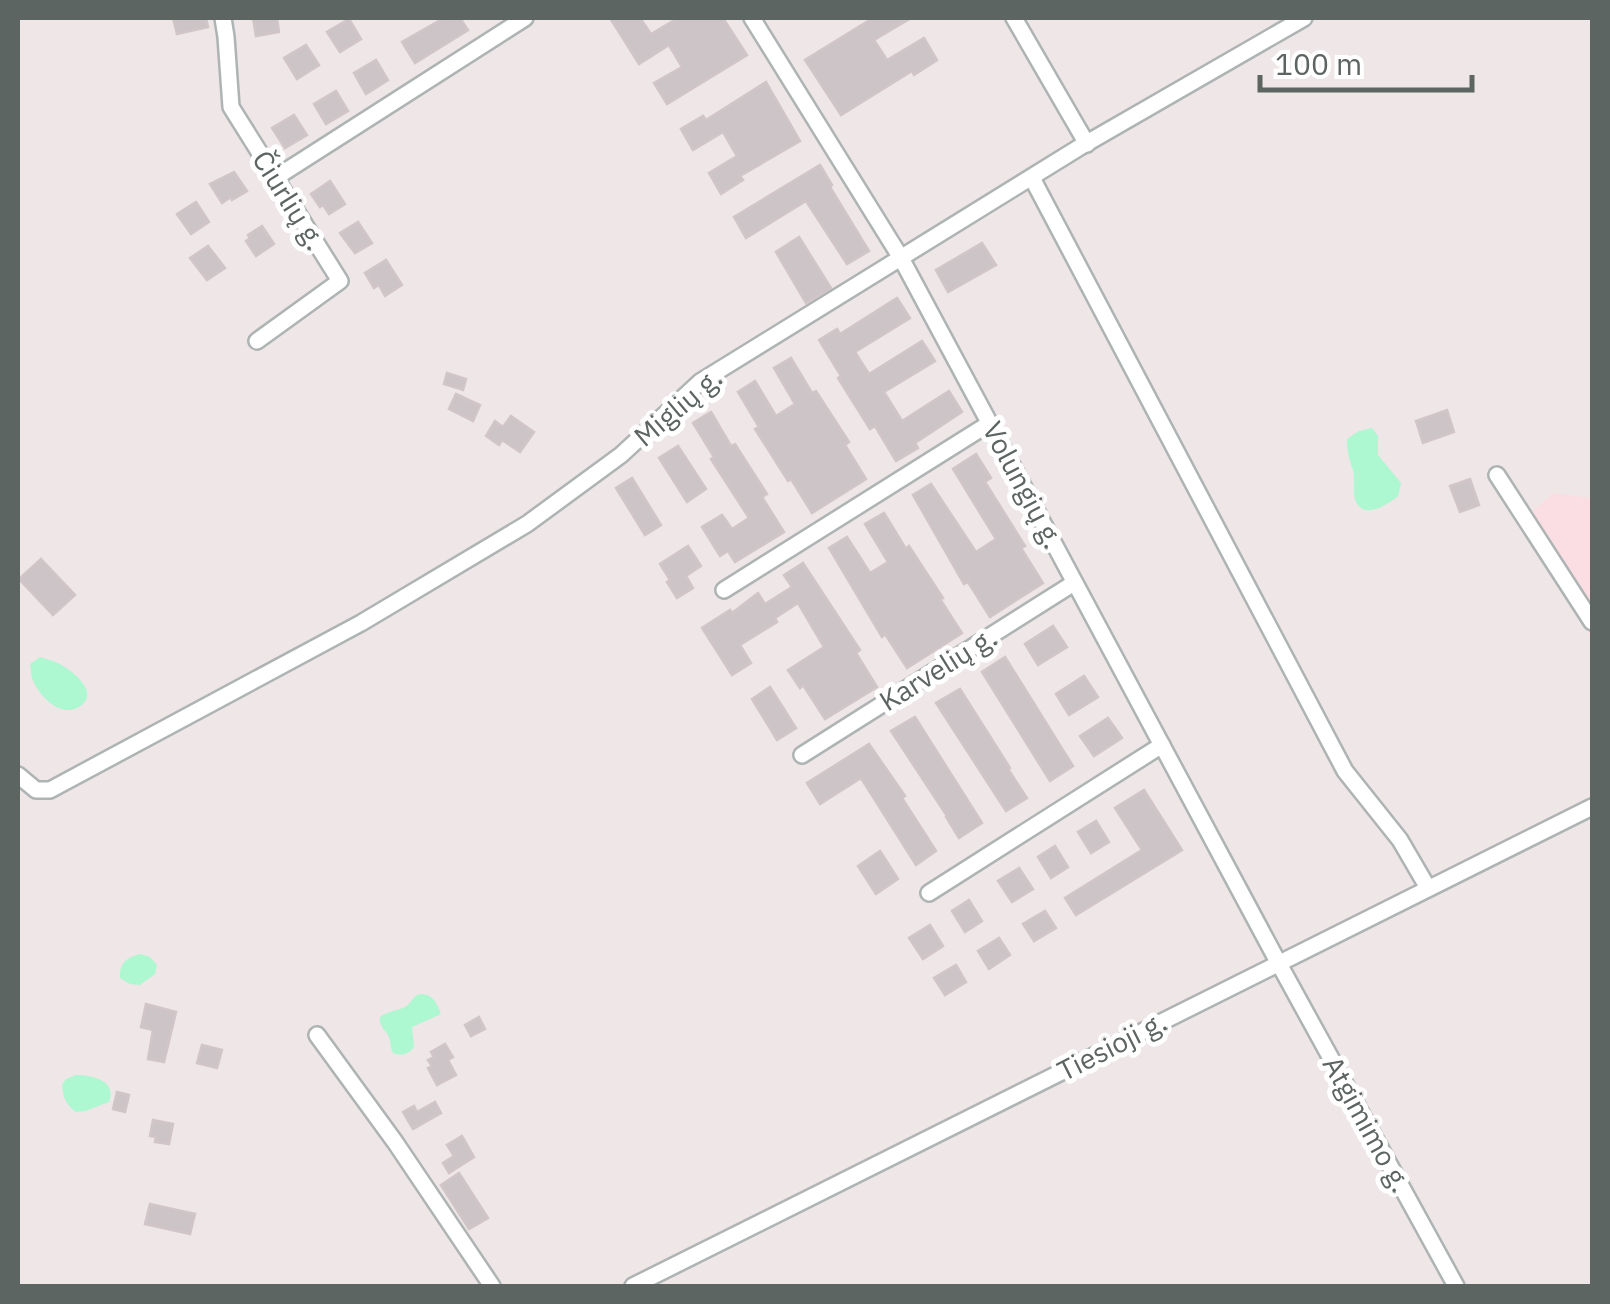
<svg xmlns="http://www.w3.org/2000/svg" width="1610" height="1304" font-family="'IBM Plex Sans',sans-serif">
	<rect width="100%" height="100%" fill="#eee6e7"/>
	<!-- commercial -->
	<polygon fill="#fbdee3" points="1553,493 1592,498 1592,640 1525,518"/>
	<!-- water -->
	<g fill="#adf7d1">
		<path d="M1372,428L1378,436V455L1401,483L1398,496C1388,504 1365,520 1356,502C1352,493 1356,479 1353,470C1349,459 1347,452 1347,439L1359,431Z"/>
		<path d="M40,657C48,660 56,661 63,666C77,674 101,696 77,708C60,717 38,695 33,680C31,677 31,667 30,664Z"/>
		<path d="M141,954L150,957L157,965L155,974L140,985L130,984L120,978C119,963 127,957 141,954Z"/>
		<path d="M420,994C432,993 437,1003 441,1014L412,1027L414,1047C408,1055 402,1056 393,1053C390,1047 391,1042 389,1037C385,1029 379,1027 380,1017C388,1011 397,1011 405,1007C412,1003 411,997 420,994Z"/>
		<path d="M76,1075C93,1075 117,1081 109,1102L85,1111L76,1112C66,1105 63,1097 62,1085L66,1079Z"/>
	</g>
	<!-- building -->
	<g fill="#ccc4c6" stroke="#d2c5c8" stroke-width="2.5">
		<polygon points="173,18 206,18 208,27 177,34"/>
		<polygon points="253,18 277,18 279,32 256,36"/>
		<polygon points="444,18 460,18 468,30 415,63 402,42"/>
		<polygon points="610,18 640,18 651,34 678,18 723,18 747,55 667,104 654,83 682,67 669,45 639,64"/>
		<polygon points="873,18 911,18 874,40 887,60 924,38 937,60 914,75 912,71 841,115 805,60"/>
		<polygon points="349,19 361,39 340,52 327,32"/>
		<polygon points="306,45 319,65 297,79 284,58"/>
		<polygon points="376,60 388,80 366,94 354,73"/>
		<polygon points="766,82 800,141 740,176 743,180 721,194 709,173 737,156 723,132 693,150 681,129 703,116 706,120"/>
		<polygon points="336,91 348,111 326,124 314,104"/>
		<polygon points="294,115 307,135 285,148 272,128"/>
		<polygon points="820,165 832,185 830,187 869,251 847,264 806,201 746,238 734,217"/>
		<polygon points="234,172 247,191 232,200 231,197 222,203 210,184"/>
		<polygon points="330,181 345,204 329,214 323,205 320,207 311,194"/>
		<polygon points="196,202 209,222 191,234 177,214"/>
		<polygon points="358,222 372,243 355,253 340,233"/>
		<polygon points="262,226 274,244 256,256 246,241 250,238 248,235"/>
		<polygon points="799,237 831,288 806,303 776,252"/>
		<polygon points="982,243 996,265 948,292 936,270"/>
		<polygon points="208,246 225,268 207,280 190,258"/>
		<polygon points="386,260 402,285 385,296 379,285 374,288 365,273"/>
		<polygon points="897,298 910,318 855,352 869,374 922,341 935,361 884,392 902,421 949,391 962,412 915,443 918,448 896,461 875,426 870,429 838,378 841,376 819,340 837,329 840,334"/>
		<polygon points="791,358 812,393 816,391 849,442 845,445 866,479 812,513 791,479 788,481 755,429 759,427 738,392 755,381 776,416 795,404 774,368"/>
		<polygon points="447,373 466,379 463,390 444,384"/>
		<polygon points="456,394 480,405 473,421 449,409"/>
		<polygon points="1447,410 1454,432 1423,443 1416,421"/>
		<polygon points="711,412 731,446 735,444 767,494 762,497 784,532 735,562 728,551 720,556 702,527 722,515 732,529 749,518 711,459 714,457 693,423"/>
		<polygon points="511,416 534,432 520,452 502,440 499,445 486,436 495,421 503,427"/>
		<polygon points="678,446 706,489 687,502 659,458"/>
		<polygon points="976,454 991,478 985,482 1025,546 1021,548 1043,583 990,617 968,582 964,584 913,495 931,484 976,552 996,539 953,469"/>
		<polygon points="632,478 661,525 645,535 616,488"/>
		<polygon points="1470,479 1479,505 1460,512 1450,486"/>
		<polygon points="884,513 906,549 909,546 943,598 940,599 962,633 907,668 885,634 882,637 829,548 847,537 870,573 888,562 865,524"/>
		<polygon points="688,546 701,566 686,576 693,588 677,598 667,582 670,580 660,564"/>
		<polygon points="41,559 75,595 53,615 19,579"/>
		<polygon points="803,563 860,650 856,653 877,687 825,719 803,685 800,688 788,670 824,647 798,603 775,618 777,622 740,645 751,663 732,675 702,628 730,610 732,613 758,593 765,604 792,587 784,575"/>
		<polygon points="1053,626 1067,647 1038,665 1025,644"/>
		<polygon points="1005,657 1073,766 1050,781 982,672"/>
		<polygon points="1084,676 1098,697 1069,715 1056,694"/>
		<polygon points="770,687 796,728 777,740 752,699"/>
		<polygon points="960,689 1010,768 1008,769 1027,798 1006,811 936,703"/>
		<polygon points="915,717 982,823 959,838 946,817 947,816 891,731"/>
		<polygon points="1108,718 1122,738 1094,756 1080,736"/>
		<polygon points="869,744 905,796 902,798 936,851 916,865 861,778 820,804 807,783"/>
		<polygon points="1144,790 1182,850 1076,915 1065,898 1142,850 1115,808"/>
		<polygon points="1096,821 1109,842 1091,853 1078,832"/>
		<polygon points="1055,846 1068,867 1051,878 1038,857"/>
		<polygon points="880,851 898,879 876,894 858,866"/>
		<polygon points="1019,868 1033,889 1012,902 998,881"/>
		<polygon points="969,900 982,921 965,932 952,911"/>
		<polygon points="1045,911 1056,928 1034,941 1023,924"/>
		<polygon points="930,925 943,946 923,959 909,938"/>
		<polygon points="999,938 1010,955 989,969 978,951"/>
		<polygon points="956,965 966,982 945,995 934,978"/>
		<polygon points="146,1004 176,1012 164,1062 148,1059 153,1030 141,1027"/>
		<polygon points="479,1017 485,1029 471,1036 465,1025"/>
		<polygon points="445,1044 453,1057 448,1060 456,1075 437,1085 428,1068 432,1066 428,1060 434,1057 431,1052"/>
		<polygon points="202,1045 222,1050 217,1068 197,1063"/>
		<polygon points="117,1092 129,1095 125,1112 113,1109"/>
		<polygon points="435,1102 441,1113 413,1129 403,1112 414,1106 417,1112"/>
		<polygon points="153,1120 173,1124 169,1144 155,1142 156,1137 150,1136"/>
		<polygon points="462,1136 474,1157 449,1173 443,1163 454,1156 447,1145"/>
		<polygon points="459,1173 488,1218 469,1229 441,1185"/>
		<polygon points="150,1204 195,1214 190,1234 145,1224"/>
	</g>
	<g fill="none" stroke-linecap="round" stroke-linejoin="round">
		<!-- minor casing -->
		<g stroke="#aeb4b3" stroke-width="20">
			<g id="minor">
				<polyline points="223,18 226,37 231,107 340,281 257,341"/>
				<polyline points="752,18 901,258 1278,962 1456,1286"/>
				<polyline points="1014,18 1087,144"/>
				<polyline points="275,178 525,18"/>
				<polyline points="1032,178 1345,771 1400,840 1428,888"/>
				<polyline points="1497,475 1592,622"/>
				<polyline points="724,590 990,423"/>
				<polyline points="802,755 1074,583"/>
				<polyline points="18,775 36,790 50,790 361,623 527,524 621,455 700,382 1080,147 1304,18"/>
				<polyline points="929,893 1162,745"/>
				<polyline points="317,1035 395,1142 492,1286"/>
				<polyline points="633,1286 1592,807"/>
			</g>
		</g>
		<!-- minor -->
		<use href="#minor" stroke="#fff" stroke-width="15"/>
	</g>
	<g text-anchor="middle" stroke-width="10" stroke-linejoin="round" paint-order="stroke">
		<!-- street labels -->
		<g font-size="28" fill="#5d6562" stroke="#fff">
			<text transform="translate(289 200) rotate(58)" y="10">Čiurlių g.</text>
			<text transform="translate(678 407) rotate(-40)" y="10">Miglių g.</text>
			<text transform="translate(1023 485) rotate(62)" y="10">Volungių g.</text>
			<text transform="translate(938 669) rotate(-32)" y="10">Karvelių g.</text>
			<text transform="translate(1112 1046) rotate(-27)" y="10">Tiesioji g.</text>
			<text transform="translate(1367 1124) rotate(61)" y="10">Atgimimo g.</text>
		</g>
	</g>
	<!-- border -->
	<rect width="1610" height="1304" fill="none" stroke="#5d6562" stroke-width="40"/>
	<!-- scale -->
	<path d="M1260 75v15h212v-15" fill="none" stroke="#5d6562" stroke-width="5"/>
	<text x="1275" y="75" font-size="30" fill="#5d6562" stroke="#ffffff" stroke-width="8" paint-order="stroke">100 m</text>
</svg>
